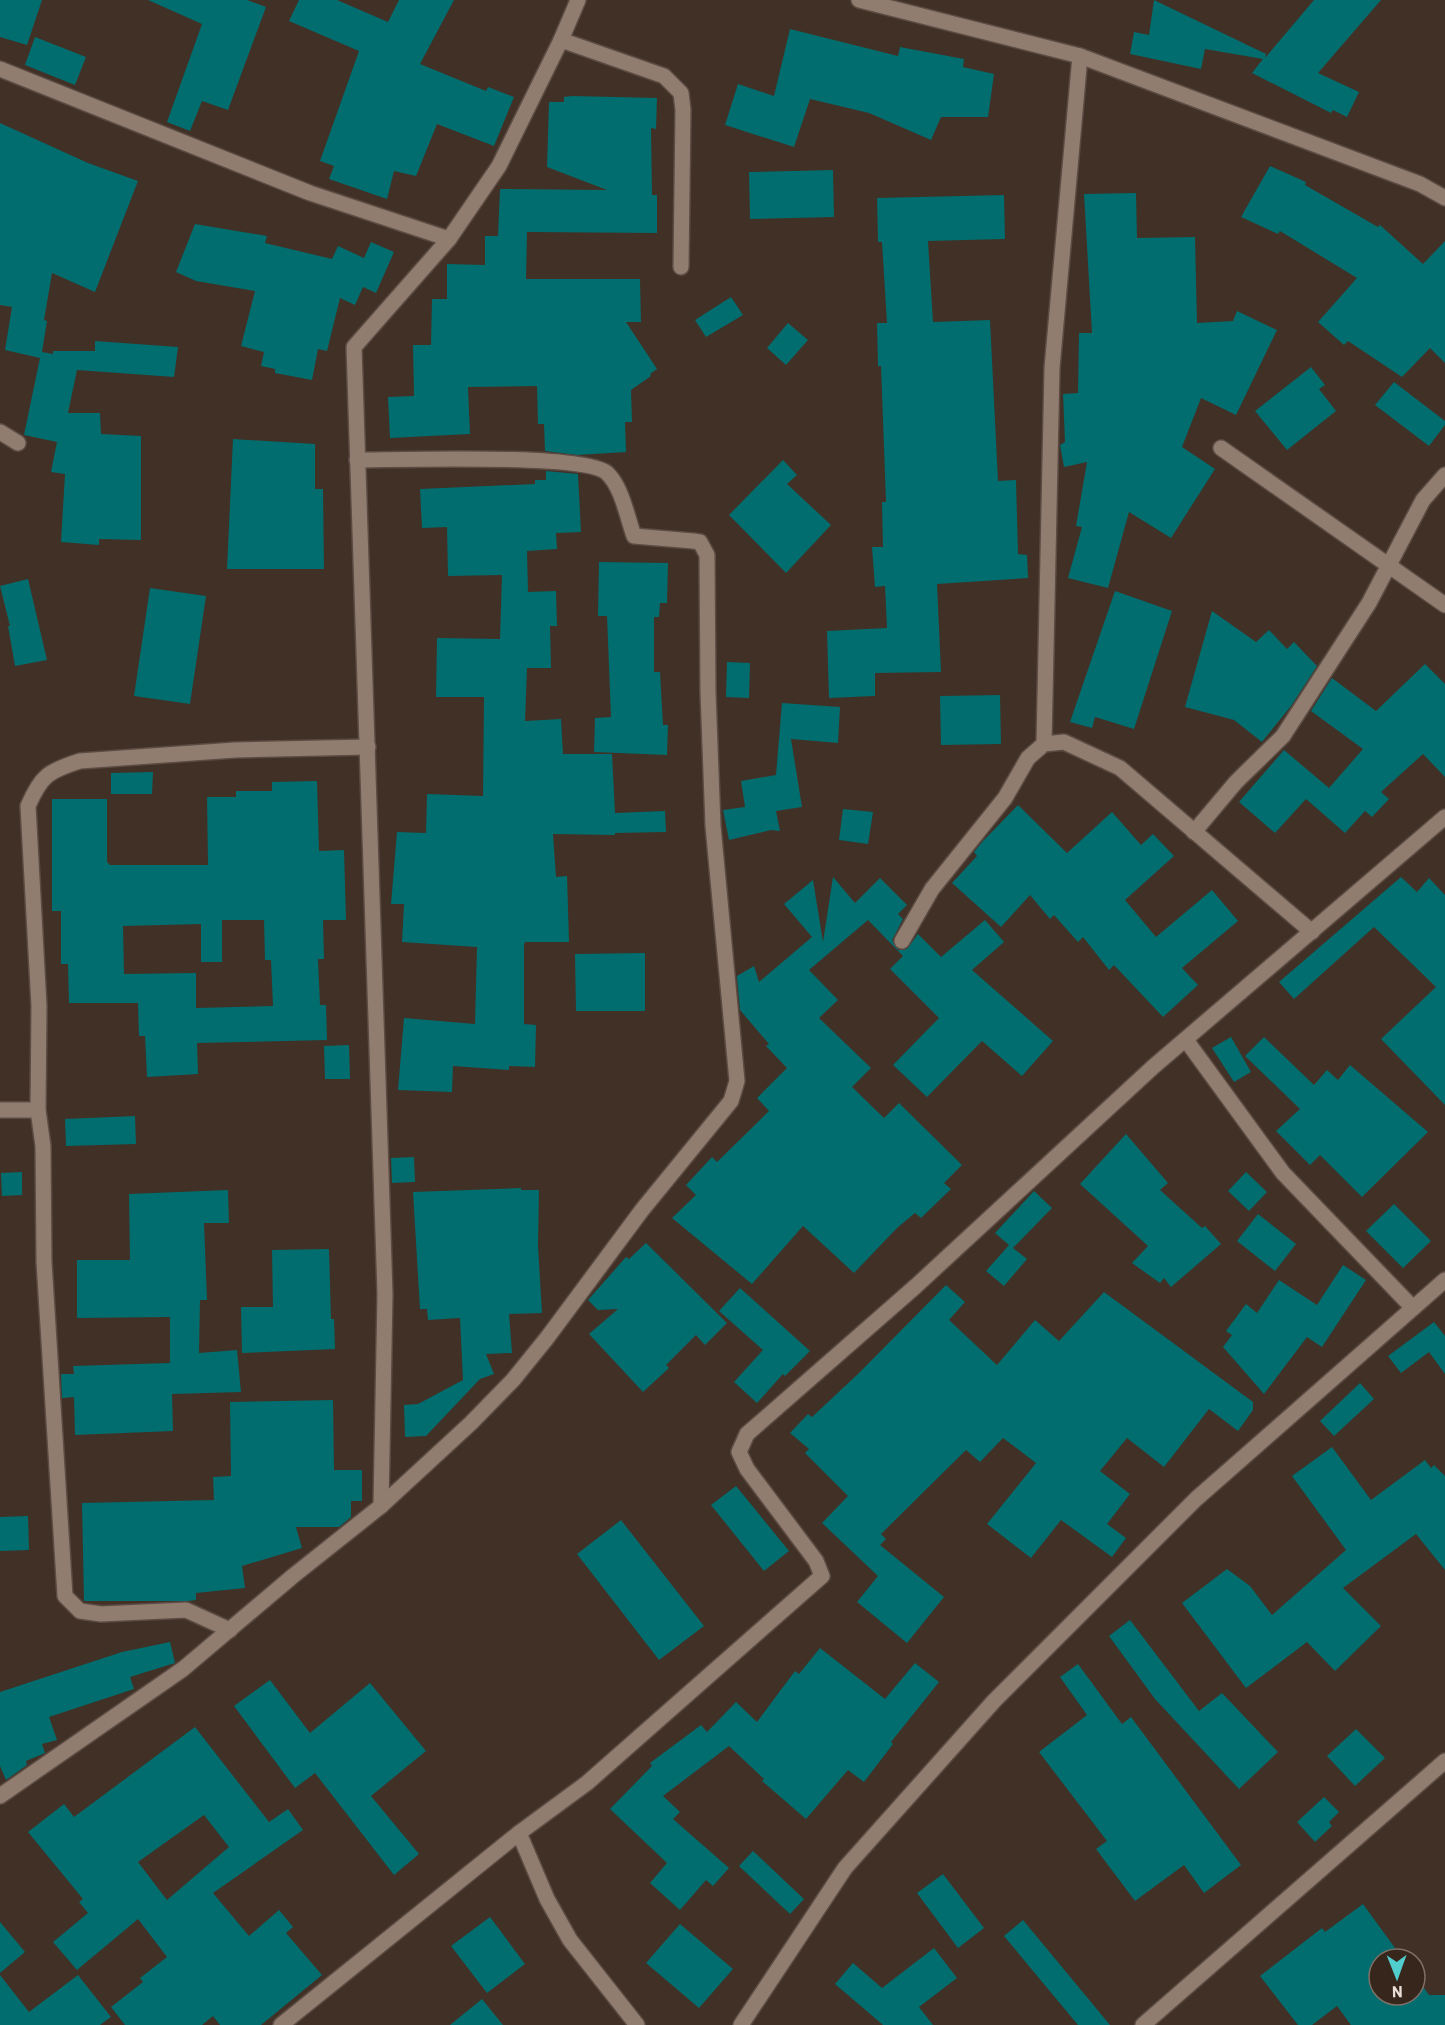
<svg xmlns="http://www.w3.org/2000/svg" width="1445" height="2025" font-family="Barlow,sans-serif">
	<rect width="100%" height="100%" fill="#413025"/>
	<!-- building -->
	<g fill="#026d6e" fill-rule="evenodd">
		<polygon points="0,0 42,0 27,45 0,37"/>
		<polygon points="148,0 247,0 266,7 228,110 202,101 190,131 167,122 202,24"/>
		<polygon points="299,0 337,0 388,22 399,0 454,0 420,64 486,91 488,87 514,97 494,146 437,124 416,176 394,171 387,199 329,179 334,166 320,161 359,51 289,21"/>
		<polygon points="1154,0 1266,54 1265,58 1314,0 1381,0 1318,73 1359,92 1347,117 1333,110 1331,113 1252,73 1263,59 1205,49 1201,69 1130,54 1134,32 1149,35"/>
		<polygon points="790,29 898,56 900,47 964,59 963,67 994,74 988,117 941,117 931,140 869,113 810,99 794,147 725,125 738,84 774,96"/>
		<polygon points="35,37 86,57 75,85 25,65"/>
		<polygon points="572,96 657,98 656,129 651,128 652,195 657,195 657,233 527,232 526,279 640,279 641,322 626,322 657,369 650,374 651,376 631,390 632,422 625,422 626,452 577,455 545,451 544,424 538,424 537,386 468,387 470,434 390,438 388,397 414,396 413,345 431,345 432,299 447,299 447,264 485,265 485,236 498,236 500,189 607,190 547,167 549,102 564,102 564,97"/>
		<polygon points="0,123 88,163 138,181 95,292 52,273 44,320 47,321 42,352 53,354 53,351 95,351 95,341 178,347 174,377 77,370 68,413 100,413 101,434 141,436 141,540 99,539 99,545 61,542 65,474 51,472 57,442 24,435 40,358 5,350 12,307 0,305"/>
		<polygon points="1270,166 1306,182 1305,185 1378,227 1380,225 1423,264 1445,241 1445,363 1430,348 1402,377 1348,341 1344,345 1318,322 1357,278 1280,231 1278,234 1241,217"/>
		<polygon points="833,170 834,217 750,219 749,172"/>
		<polygon points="1136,193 1137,238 1195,237 1197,323 1233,321 1237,311 1277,330 1236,415 1201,398 1182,447 1215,469 1171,538 1129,512 1108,588 1068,578 1082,527 1076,526 1087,462 1064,467 1060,445 1065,442 1063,394 1078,393 1079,333 1092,333 1084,194"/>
		<polygon points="1004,195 1005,239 928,241 933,322 990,320 998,481 1016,480 1018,554 1027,555 1028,578 937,584 941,672 875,673 875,696 829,698 827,631 887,628 885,586 875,587 872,547 883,547 882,502 886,502 881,366 878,366 877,323 887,323 882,242 878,242 877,198"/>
		<polygon points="195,224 267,236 265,243 332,259 338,246 364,258 371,242 394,252 376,293 363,287 355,305 340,298 327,351 318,349 312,380 275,373 275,369 261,366 264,352 241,346 255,291 196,281 176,272"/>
		<polygon points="731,297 743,315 706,337 695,320"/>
		<polygon points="788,323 808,340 786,365 767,348"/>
		<polygon points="1311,367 1325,385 1319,389 1336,411 1287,450 1255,411"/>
		<polygon points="1394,382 1445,421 1445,425 1429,446 1375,405"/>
		<polygon points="233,439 315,444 315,489 323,489 324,569 227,569"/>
		<polygon points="783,460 797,475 787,484 831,525 786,573 729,515"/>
		<polygon points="546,471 578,474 581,532 556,533 557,549 527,551 528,592 556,591 557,626 550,626 551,668 527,668 525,721 561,719 563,754 612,754 615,813 665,811 666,832 615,833 615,835 553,834 556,877 567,876 569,942 525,942 524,945 524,1024 536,1025 535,1067 509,1066 509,1070 453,1066 452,1092 398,1090 404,1018 475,1024 477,947 402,942 404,904 391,904 397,832 426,833 427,794 483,796 484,697 436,697 437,638 500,639 502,575 448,576 447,527 422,528 420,489 535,484 535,480 546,480"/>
		<polygon points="599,562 668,563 667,603 660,603 659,617 654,617 654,672 660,672 663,725 668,725 667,755 594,752 595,718 611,717 607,616 598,616"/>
		<polygon points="28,579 47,660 15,666 8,626 10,626 0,586"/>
		<polygon points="150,588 206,596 190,704 134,696"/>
		<polygon points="1115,591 1172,611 1134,729 1095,717 1092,728 1070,722"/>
		<polygon points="1212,611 1256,642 1269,630 1287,649 1294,642 1317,666 1291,706 1262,742 1234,720 1185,707"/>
		<polygon points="727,662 750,663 749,698 726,697"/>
		<polygon points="1425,664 1445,684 1445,777 1423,754 1381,792 1389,799 1372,817 1365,811 1345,833 1306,799 1275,833 1239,802 1284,750 1329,788 1363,749 1311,711 1332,678 1376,711"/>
		<polygon points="1000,695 1001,744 941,745 940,696"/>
		<polygon points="782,703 840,707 838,743 791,739 802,807 776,811 780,831 771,830 729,840 723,810 745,807 741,781 776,775"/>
		<polygon points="153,772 152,794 111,794 111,773"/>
		<path d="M317,781L319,851L344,850L346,920H323L324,959H318L320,1005H326L327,1040L197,1043L198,1074L147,1077L145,1036H139L138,1003H69L68,964H61V911H52V799H107V862L110,865H208L207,797H236V791H272V782ZM222,920H264L265,960H271L273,1006L196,1008V973L124,974L123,926L201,924V962H222Z"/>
		<polygon points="1018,805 1067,853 1112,812 1141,845 1153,834 1174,856 1125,900 1156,937 1212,890 1238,921 1182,968 1198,985 1163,1017 1114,965 1109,970 1083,937 1078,942 1054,915 1050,919 1030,895 1001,927 952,883 977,856 974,852 983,841"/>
		<polygon points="843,809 873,812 868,844 839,840"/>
		<polygon points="833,877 855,903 880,878 907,905 898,914 903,919 892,940 898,950 907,949 918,934 941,957 985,920 1004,942 972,970 1053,1041 1022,1076 982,1041 927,1097 893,1065 939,1018 890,969 903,956 868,920 809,970 838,1000 819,1018 871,1068 852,1087 884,1118 899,1103 962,1165 944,1183 951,1189 921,1218 915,1213 897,1228 854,1273 803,1226 752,1284 672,1218 696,1195 686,1185 712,1157 717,1162 769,1111 757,1098 787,1068 766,1046 769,1044 740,1010 737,976 754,966 759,982 812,937 784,904 813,880 823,942"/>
		<polygon points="1401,877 1417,892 1429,878 1445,895 1445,1105 1381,1039 1436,987 1374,927 1294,999 1279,982"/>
		<polygon points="645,953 645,1011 576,1011 575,954"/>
		<polygon points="1231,1037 1251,1072 1234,1082 1212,1048"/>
		<polygon points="1264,1037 1314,1085 1327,1070 1338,1080 1350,1065 1428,1132 1362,1197 1320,1155 1310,1165 1276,1131 1300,1109 1245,1056"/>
		<polygon points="349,1045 350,1079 325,1079 324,1046"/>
		<polygon points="135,1116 136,1144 66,1146 65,1119"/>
		<polygon points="1126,1134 1168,1183 1160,1190 1202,1228 1205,1226 1221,1244 1171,1287 1164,1278 1160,1283 1132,1263 1148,1246 1080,1184"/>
		<polygon points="414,1157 415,1182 392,1183 391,1158"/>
		<polygon points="22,1172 22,1195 2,1196 1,1173"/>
		<polygon points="1246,1172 1267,1192 1249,1211 1228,1191"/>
		<polygon points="521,1188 521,1190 539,1190 538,1246 542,1313 509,1314 512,1353 486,1354 494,1374 480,1379 426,1436 405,1437 404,1405 418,1404 463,1380 460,1318 428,1320 427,1309 420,1309 413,1192"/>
		<polygon points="228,1190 229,1223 204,1223 207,1300 200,1300 199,1353 237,1350 241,1392 172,1394 173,1431 75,1435 74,1397 62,1398 61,1374 74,1374 73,1366 170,1363 170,1317 77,1318 77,1260 130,1260 129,1194"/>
		<polygon points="1034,1191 1052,1208 1013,1248 1027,1259 1004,1286 986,1271 1009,1245 995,1233"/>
		<polygon points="1394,1204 1431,1241 1403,1268 1366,1231"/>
		<polygon points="1258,1214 1296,1244 1275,1271 1237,1241"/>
		<polygon points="646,1243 727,1323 705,1345 696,1335 666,1365 669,1368 643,1392 589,1334 618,1309 598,1310 588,1300 626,1257 629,1259"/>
		<polygon points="329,1249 331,1319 334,1319 335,1349 242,1353 241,1307 273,1307 272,1250"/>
		<polygon points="1343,1265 1366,1280 1322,1347 1307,1337 1264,1394 1223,1347 1232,1335 1226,1331 1246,1304 1257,1313 1279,1280 1317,1305"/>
		<polygon points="946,1285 965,1302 949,1320 997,1365 1035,1320 1059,1341 1104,1292 1253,1402 1253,1410 1238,1431 1209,1409 1164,1467 1127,1438 1100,1471 1130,1494 1107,1524 1126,1538 1112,1557 1061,1520 1031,1558 987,1524 1036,1463 1003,1438 980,1462 966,1450 881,1534 886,1539 880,1545 944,1597 907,1643 857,1602 878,1576 822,1523 848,1496 805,1453 809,1449 790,1433 808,1414 812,1417 859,1373"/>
		<polygon points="740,1288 810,1351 785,1376 783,1374 757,1403 734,1382 763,1350 719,1311"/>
		<polygon points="1434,1322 1445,1336 1445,1374 1429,1352 1401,1373 1388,1356"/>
		<polygon points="1360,1383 1374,1399 1334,1436 1320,1421"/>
		<polygon points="333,1400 334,1470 362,1470 362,1501 351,1501 351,1517 339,1527 296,1527 302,1548 242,1566 245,1588 196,1593 196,1600 188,1601 84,1601 82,1503 214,1500 213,1477 231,1476 230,1402"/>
		<polygon points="1332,1447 1371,1500 1425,1460 1431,1468 1434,1465 1445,1476 1445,1570 1416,1534 1343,1588 1381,1626 1335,1671 1307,1642 1246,1688 1182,1603 1227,1569 1250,1586 1272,1615 1346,1550 1292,1476"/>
		<polygon points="736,1486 789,1551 764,1571 711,1505"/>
		<polygon points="28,1516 29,1550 0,1551 0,1517"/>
		<polygon points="621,1520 704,1626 659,1660 577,1554"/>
		<polygon points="1130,1620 1199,1711 1222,1693 1278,1752 1239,1789 1155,1699 1109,1636"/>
		<polygon points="170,1642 175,1663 130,1677 134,1689 49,1717 57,1740 42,1744 45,1753 26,1761 27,1765 6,1780 0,1766 0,1692 122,1652"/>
		<polygon points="820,1648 885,1699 915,1663 939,1682 891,1742 893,1744 864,1782 848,1770 806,1819 762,1781 764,1779 729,1746 663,1796 680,1812 673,1819 729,1868 713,1886 706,1880 680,1910 650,1883 667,1863 610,1809 652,1766 650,1763 701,1725 707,1732 736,1702 757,1722 795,1671 799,1674"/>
		<polygon points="1078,1664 1122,1724 1131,1717 1241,1865 1204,1893 1184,1865 1135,1901 1096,1849 1107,1841 1039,1752 1087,1715 1060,1677"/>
		<polygon points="270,1680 310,1733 370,1683 426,1751 371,1796 419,1854 394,1875 315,1773 295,1788 234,1706"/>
		<path d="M195,1727L269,1822L288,1809L303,1830L213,1893L249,1936L279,1910L293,1927L286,1933L322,1975L261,2025H220L213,2016L202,2025H125L111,2007L143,1982L140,1978L167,1957L138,1919L77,1970L53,1942L88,1913L79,1902L83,1899L28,1832L64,1804L74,1817ZM204,1815L229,1847L167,1900L138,1862Z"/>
		<polygon points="1356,1729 1385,1758 1355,1786 1327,1756"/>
		<polygon points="1324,1797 1339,1812 1329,1822 1332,1826 1315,1842 1297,1822"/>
		<polygon points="753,1851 804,1899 790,1914 739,1866"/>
		<polygon points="943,1874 984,1928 958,1948 917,1893"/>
		<polygon points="1363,1904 1403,1959 1379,1959 1379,1995 1415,1995 1415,1975 1429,1995 1445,1995 1445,2025 1351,2025 1337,2006 1312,2025 1298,2025 1260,1976 1322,1928 1325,1932"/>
		<polygon points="490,1917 525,1964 487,1993 451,1946"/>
		<polygon points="1023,1920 1110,2025 1078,2025 1004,1936"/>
		<polygon points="0,1922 25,1952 0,1973"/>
		<polygon points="680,1924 733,1969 699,2008 646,1963"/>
		<polygon points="934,1948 957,1978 919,2007 933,2025 883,2025 835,1984 853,1963 882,1988"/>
		<polygon points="0,1975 29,2012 78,1975 111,2017 100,2025 0,2025"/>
		<polygon points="482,1999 503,2025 450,2025"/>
	</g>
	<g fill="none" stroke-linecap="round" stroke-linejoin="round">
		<!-- street casing -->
		<g stroke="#5a4b43" stroke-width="18">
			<g id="street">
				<polyline points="859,0 1080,56 1420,184 1445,198"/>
				<polyline points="561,40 664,76 681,93 683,110 681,267"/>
				<polyline points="0,69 310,193 449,239"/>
				<polyline points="0,432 18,443"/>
				<polyline points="1221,448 1445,605"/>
				<polyline points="1044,744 1052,368 1080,56"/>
				<polyline points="1194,832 1236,782 1283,736 1369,603 1423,500 1445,475"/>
				<polyline points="902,941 932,889 1005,798 1028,758 1044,744 1064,742 1120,768 1312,932"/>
				<polyline points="1186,1040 1283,1173 1413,1308"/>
				<polyline points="0,1110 38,1110"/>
				<polyline points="381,1506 385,1294 354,347 449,239 499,166 561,40 578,0"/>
				<path d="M230,1630L186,1610L101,1614L80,1611L65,1596L44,1262L43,1146L38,1110L39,1006L28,806C41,776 48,771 80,761L235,750L368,747"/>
				<path d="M0,1796L183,1669L293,1576L381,1506L471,1423L513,1380L547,1338L642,1210L731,1101L737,1081L713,826L708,692L707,555L700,542L693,541L634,536C627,517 622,487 607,473C585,453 396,460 357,460"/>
				<polyline points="519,1833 547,1899 570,1940 637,2025"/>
				<polyline points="281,2025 519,1833 587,1783 822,1576 816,1561 747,1469 739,1452 747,1434 916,1286 1153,1067 1445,817"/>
				<polyline points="741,2025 845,1868 994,1701 1196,1499 1445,1280"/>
				<polyline points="1143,2025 1445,1761"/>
			</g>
		</g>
		<!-- street -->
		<use href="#street" stroke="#917c70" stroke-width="15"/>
	</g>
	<!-- north arrow -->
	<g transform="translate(1397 1977) rotate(179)"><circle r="28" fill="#36261c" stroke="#7e7067" stroke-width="1.5"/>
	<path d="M0-4.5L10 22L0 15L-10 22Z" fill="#52cdcd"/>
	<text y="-9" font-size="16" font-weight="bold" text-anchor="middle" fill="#eadfd8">N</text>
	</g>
</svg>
